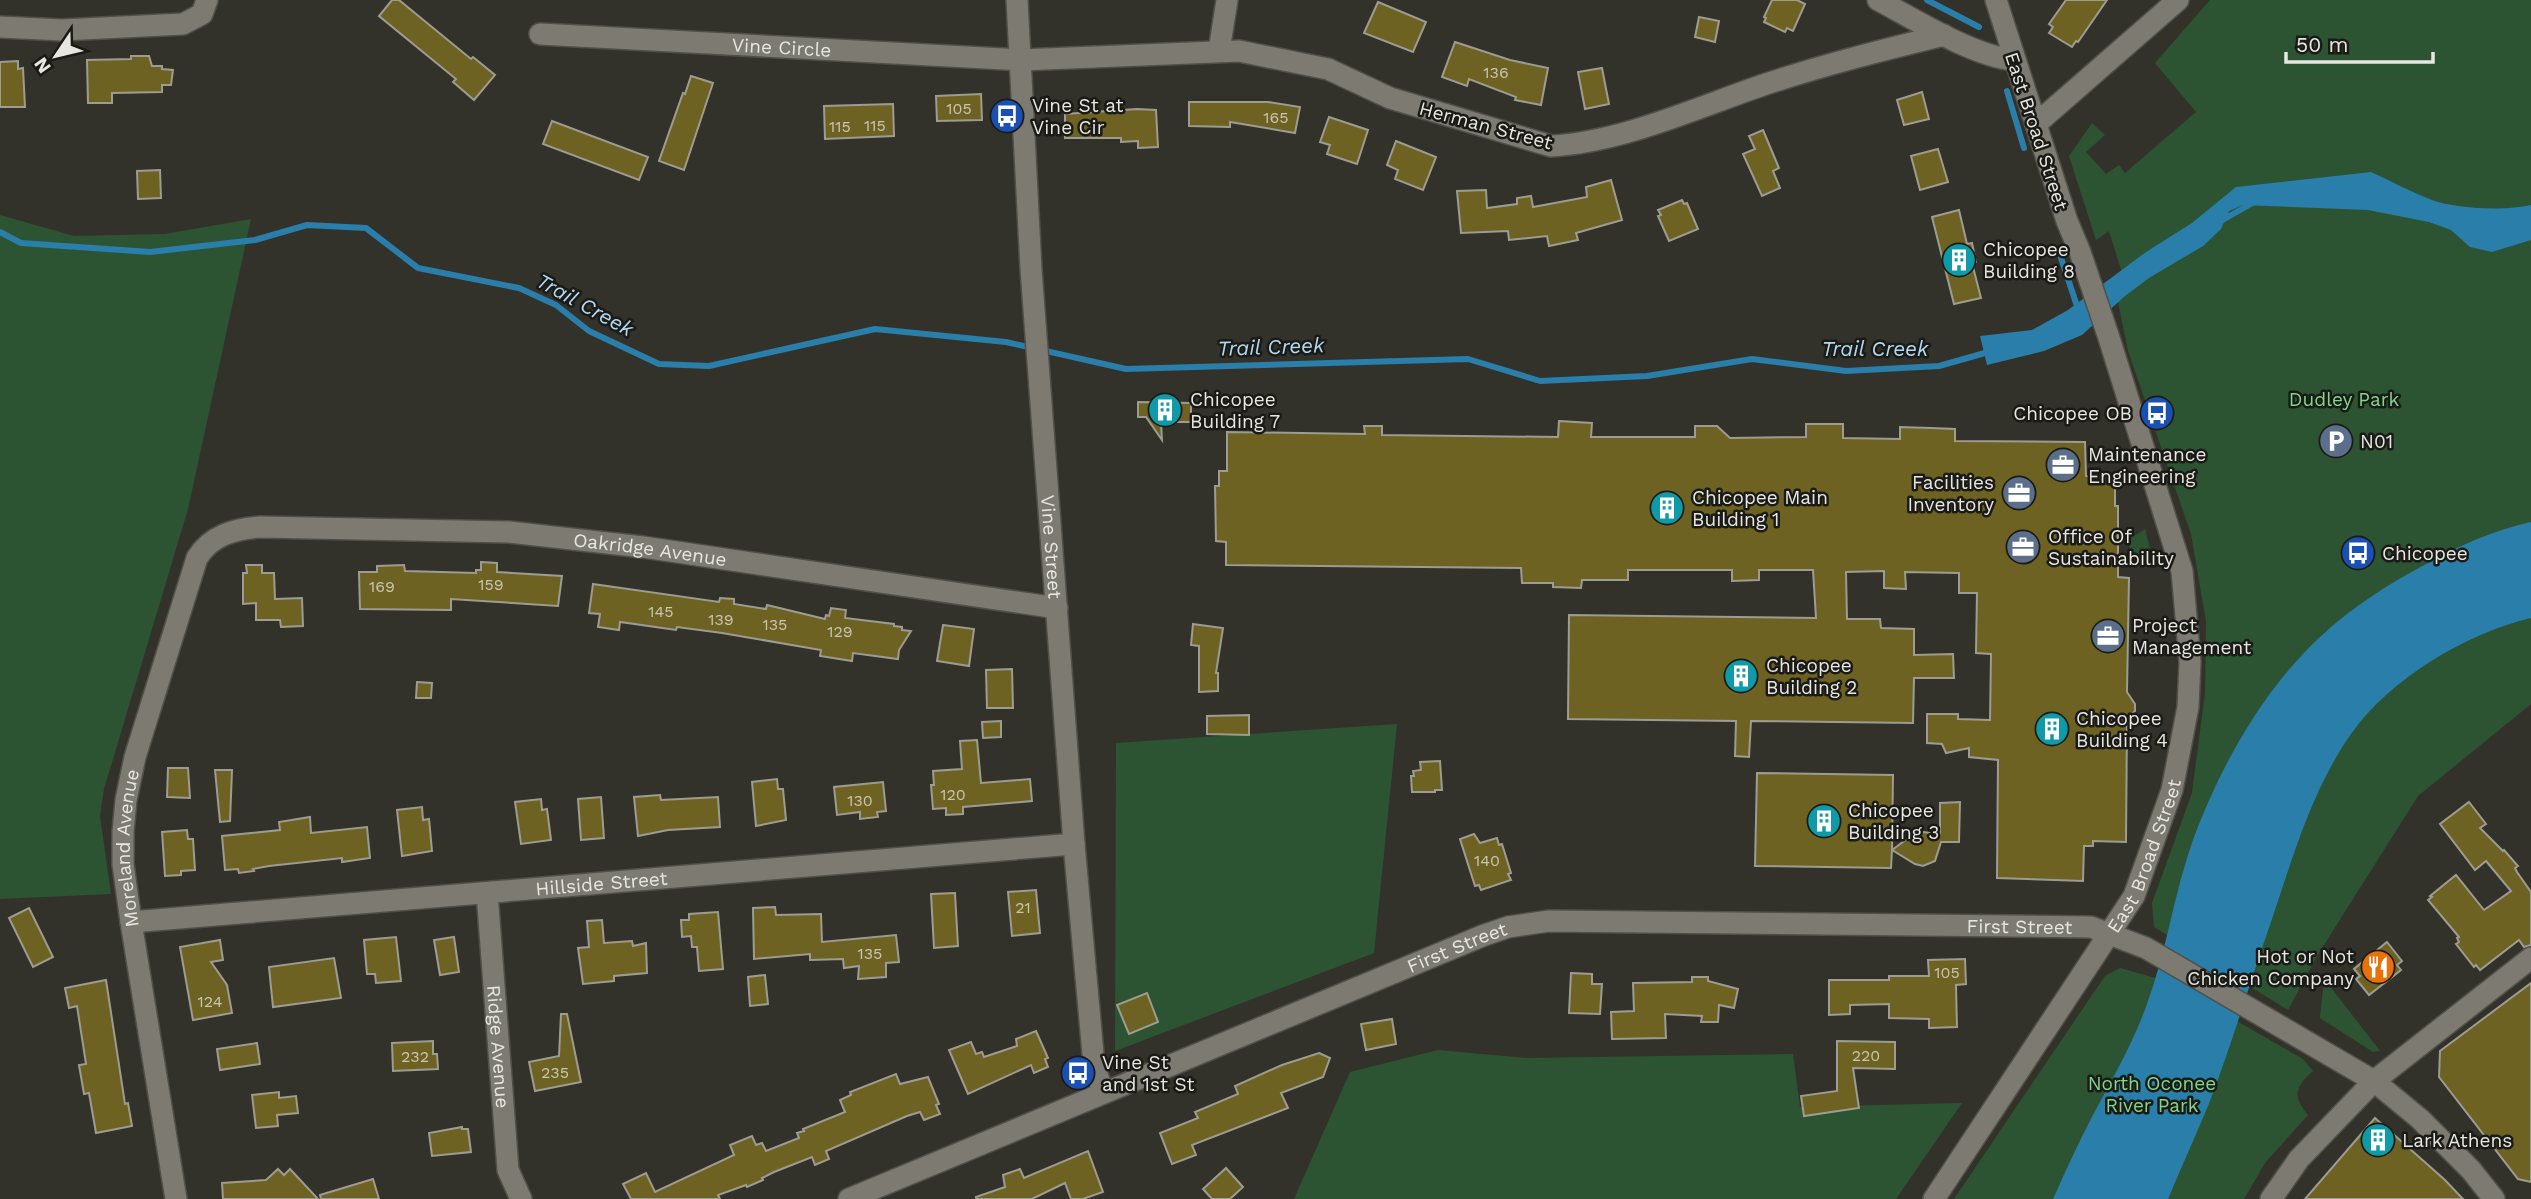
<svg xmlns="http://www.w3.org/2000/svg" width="2531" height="1199" font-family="'Work Sans',sans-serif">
	<rect width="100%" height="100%" fill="#33322a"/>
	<!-- green -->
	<g fill="#2d5432">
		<polygon points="2210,0 2531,0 2531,704 2418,796 2317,956 2288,1010 2154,927 2152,903 2192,793 2205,693 2206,621 2191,534 2128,351 2115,287 2125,282 2109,231 2096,240 2069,156 2092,123 2105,135 2086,152 2106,174 2119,165 2125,173 2196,112 2155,63"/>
		<polygon points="0,215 74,236 165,234 251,219 188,509 104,789 100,816 111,894 0,899"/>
		<polygon points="2145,529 2153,560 2149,567 2139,567 2137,554 2130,550 2129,539"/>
		<polygon points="1397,724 1374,953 1115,1051 1116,743"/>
		<path d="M2120,968L2169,982L2303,1059L2313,1071C2295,1087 2292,1096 2308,1115L2265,1163L2244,1199H1954L2105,976Z"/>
		<polygon points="2329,985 2380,1051 2373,1052 2320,1018 2323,988"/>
		<polygon points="1438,1050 1527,1058 1793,1054 1800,1107 1962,1103 1896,1199 1294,1199 1350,1072"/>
	</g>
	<!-- water -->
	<g fill="#297eaa">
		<path d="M2371,172C2391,181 2411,192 2432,200C2456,209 2506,211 2531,205V240L2492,252L2470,247L2451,230L2429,222L2368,210L2243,205L2229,211L2221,229L2203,246L2149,278L2125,296L2082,335L2044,351L1987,365L1980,336L2032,330L2068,310L2146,252L2192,223L2236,187Z"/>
		<path d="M2531,522V618C2465,634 2391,678 2351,734C2311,791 2292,860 2270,925C2249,985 2231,1047 2208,1106C2195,1137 2181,1168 2168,1199H2053C2066,1170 2079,1141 2094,1113C2113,1078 2133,1043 2147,1004C2167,950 2174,892 2194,837C2221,765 2263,690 2320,637C2352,607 2390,583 2428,563C2460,545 2495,530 2531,522Z"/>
	</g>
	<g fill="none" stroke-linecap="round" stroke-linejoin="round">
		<!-- stream -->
		<g stroke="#297eaa" stroke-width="6">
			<polyline points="1927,0 1979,27"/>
			<polyline points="2007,91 2024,148"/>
			<polyline points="2219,222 2256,201"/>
			<polyline points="0,232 21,243 150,252 255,240 307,225 366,228 418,268 519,288 556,305 589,331 659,364 709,366 875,329 1006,342 1126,369 1468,359 1540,381 1647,376 1752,359 1846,371 1939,366 1992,351"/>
			<polyline points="2061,258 2078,309"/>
		</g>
	</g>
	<!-- building -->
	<g fill="#6e6223" stroke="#9d9c92" stroke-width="2">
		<polygon points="392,0 399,0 471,59 473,57 495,75 474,100 453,82 456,79 379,16"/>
		<polygon points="1772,0 1797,0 1805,4 1793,31 1787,28 1785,32 1764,22 1766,18 1764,17"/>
		<polygon points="2066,0 2107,0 2078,42 2076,41 2072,47 2049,33 2053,27 2049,24"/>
		<polygon points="1378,2 1426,22 1413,52 1364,33"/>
		<polygon points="1699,17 1719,21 1715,42 1695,37"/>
		<polygon points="1455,42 1510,60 1548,68 1541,105 1515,100 1516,97 1469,79 1467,86 1442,77"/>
		<polygon points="131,56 149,56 152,66 162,66 162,69 173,70 171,85 162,85 162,92 112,93 112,103 88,103 87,60 131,59"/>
		<polygon points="18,61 18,69 23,68 25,107 0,107 0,62"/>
		<polygon points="1602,68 1609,104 1585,109 1578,72"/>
		<polygon points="691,76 713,83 684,170 659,161 683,93 685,94"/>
		<polygon points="1922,92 1929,119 1904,125 1897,100"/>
		<polygon points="981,94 982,120 937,121 936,96"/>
		<polygon points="1189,102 1268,102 1300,107 1295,133 1230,122 1230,127 1189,126"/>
		<polygon points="893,104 894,136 825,139 824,106"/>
		<polygon points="1137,109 1156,110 1158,147 1138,148 1138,141 1121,142 1121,138 1065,138 1065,114"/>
		<polygon points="1329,117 1368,130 1357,164 1327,154 1330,145 1320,142"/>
		<polygon points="552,121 648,157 639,180 543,144"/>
		<polygon points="1763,130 1779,168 1773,171 1780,188 1762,196 1743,154 1755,149 1749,136"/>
		<polygon points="1396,141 1436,157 1423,190 1395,179 1398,170 1387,165"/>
		<polygon points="1938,149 1948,182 1920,190 1911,156"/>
		<polygon points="160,170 161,198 138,199 137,171"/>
		<polygon points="1611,180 1622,220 1576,233 1578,240 1549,246 1547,236 1509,240 1508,231 1461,233 1457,191 1486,190 1487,208 1517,204 1517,198 1531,196 1533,207 1587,197 1586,187"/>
		<polygon points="1682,200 1684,204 1687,203 1698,229 1669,241 1658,216 1661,215 1658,210"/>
		<polygon points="1959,210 1967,244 1972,243 1976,262 1972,263 1981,298 1954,304 1932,217"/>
		<polygon points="1138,402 1191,403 1191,422 1161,422 1162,440 1146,417 1138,417"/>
		<polygon points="1559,421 1592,423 1591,437 1695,437 1695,426 1717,426 1730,438 1806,437 1806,424 1843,424 1843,438 1900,439 1900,427 1931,428 1955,429 1955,441 2085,442 2086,476 2115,477 2115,506 2118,506 2118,577 2129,578 2127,692 2135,704 2135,711 2127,719 2126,842 2093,841 2093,846 2084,846 2083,881 1997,878 1998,760 1969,757 1969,748 1946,753 1942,744 1927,743 1927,714 1958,714 1958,719 1990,720 1991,654 1976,653 1977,593 1959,593 1959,573 1905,572 1906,589 1884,588 1884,571 1846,572 1847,619 1880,619 1881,628 1914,629 1914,655 1953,654 1954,678 1914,678 1913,723 1751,721 1749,757 1735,756 1736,721 1568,719 1569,615 1816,618 1813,570 1759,570 1759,580 1732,581 1732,570 1628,570 1628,580 1582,580 1581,588 1553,587 1553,583 1522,583 1521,568 1226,565 1226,542 1216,541 1215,486 1219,486 1219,471 1227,471 1227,432 1365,434 1364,426 1382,426 1382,435 1558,437"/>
		<polygon points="481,562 497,563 497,572 562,576 558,606 451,599 451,610 360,609 359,572 377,572 377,566 404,565 405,571 476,573 476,570 481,570"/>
		<polygon points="246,565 262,565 262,573 274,573 275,599 302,598 303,626 281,627 280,620 256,620 256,603 243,604 243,573 247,573"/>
		<polygon points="593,584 719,602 720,598 734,599 734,604 766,609 767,605 825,619 826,615 829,616 831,608 846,610 845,618 894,624 894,626 902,627 902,630 911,631 899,650 898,659 853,653 852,661 820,656 821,650 722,633 677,627 676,630 620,622 619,630 598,627 600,614 589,613"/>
		<polygon points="1193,624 1223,628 1216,673 1218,673 1218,691 1199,692 1199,646 1191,645"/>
		<polygon points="943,625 974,629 969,666 937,661"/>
		<polygon points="1012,669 1013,708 987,708 986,670"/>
		<polygon points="417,682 432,683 431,698 416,698"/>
		<polygon points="1249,715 1249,735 1207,734 1207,716"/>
		<polygon points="1001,721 1001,737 983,738 982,722"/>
		<polygon points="977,740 981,783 1030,779 1032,801 963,807 963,814 946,815 946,808 933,809 931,785 934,785 933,771 962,769 960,741"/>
		<polygon points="1440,761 1442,790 1435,790 1435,792 1412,792 1411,776 1414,776 1413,771 1421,770 1420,762"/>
		<polygon points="168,768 188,768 190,798 167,797"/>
		<polygon points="215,770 232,770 230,821 220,822"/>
		<polygon points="1757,773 1893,775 1892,850 1915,833 1924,832 1940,835 1940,803 1960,802 1959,842 1941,842 1935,861 1923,866 1915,864 1892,850 1891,868 1755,866"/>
		<polygon points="777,779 778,789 783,789 786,820 756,826 752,782"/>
		<polygon points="883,782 886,811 877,812 878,817 860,819 860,812 837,815 834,787"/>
		<polygon points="660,795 661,800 718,797 720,827 668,830 638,836 634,797"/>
		<polygon points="601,797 604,838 581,840 578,799"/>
		<polygon points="541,799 542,810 547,809 551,840 521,844 515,802"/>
		<polygon points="2469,802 2486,824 2480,828 2503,851 2504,850 2518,866 2515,868 2517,872 2531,892 2531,945 2524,947 2519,940 2480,970 2476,965 2474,967 2456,944 2459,942 2457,938 2459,937 2428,900 2432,897 2430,896 2456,875 2484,910 2511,891 2486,861 2475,870 2440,824"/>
		<polygon points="422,807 423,820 429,819 432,851 402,856 397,810"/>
		<polygon points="310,817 311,833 367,827 370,858 342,862 342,858 269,866 253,869 254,871 239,873 238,869 225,870 222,836 280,830 279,822"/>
		<polygon points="187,830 188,839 193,839 195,870 181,871 181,875 165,876 162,832"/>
		<polygon points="1474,834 1480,843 1497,838 1499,845 1502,844 1511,873 1508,874 1511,880 1481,890 1479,885 1475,886 1460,839"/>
		<polygon points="1036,890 1040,933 1012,936 1008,892"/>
		<polygon points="955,893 958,946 934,948 931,894"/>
		<polygon points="775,907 776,915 821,914 822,942 896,935 899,962 886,963 886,977 858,979 859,966 844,968 843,959 810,960 810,954 754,959 753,908"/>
		<polygon points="29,908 53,957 33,967 9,918"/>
		<polygon points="718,912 723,969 699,971 697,947 692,947 691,936 682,937 681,920 689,920 689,914"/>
		<polygon points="602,920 604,943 632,941 633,946 646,943 647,973 614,976 614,981 583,984 578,948 589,947 587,921"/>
		<polygon points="396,937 401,981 376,983 375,974 367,974 364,940"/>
		<polygon points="454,937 459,972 440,975 434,940"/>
		<polygon points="220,940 223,960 211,962 227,985 232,1013 193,1020 180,947"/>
		<polygon points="2387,942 2402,961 2397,965 2401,970 2369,995 2356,979 2360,976 2354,969"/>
		<polygon points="334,958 341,998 273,1007 269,967"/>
		<polygon points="1965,959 1966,984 1956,985 1957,1027 1929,1028 1929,1019 1889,1018 1889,1004 1850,1005 1850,1014 1829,1015 1829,980 1889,980 1889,976 1929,976 1928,960"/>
		<polygon points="1571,973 1592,974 1592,984 1602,984 1600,1014 1569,1013"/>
		<polygon points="765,975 768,1004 750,1006 748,977"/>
		<polygon points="1692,977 1708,977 1708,981 1738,989 1734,1008 1719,1005 1718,1022 1701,1022 1702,1016 1665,1014 1666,1038 1612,1039 1611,1012 1634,1011 1633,983 1692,982"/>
		<polygon points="106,980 125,1104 128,1103 132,1126 96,1133 89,1093 84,1094 79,1065 86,1064 77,1006 69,1008 65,988"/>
		<polygon points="2531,983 2531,1182 2518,1179 2439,1077 2440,1051"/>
		<polygon points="1147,993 1158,1022 1129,1034 1117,1005"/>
		<polygon points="561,1014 567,1014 581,1082 535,1091 529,1062 559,1056"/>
		<polygon points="1392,1019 1396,1044 1366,1050 1361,1024"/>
		<polygon points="1036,1031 1048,1058 1045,1059 1048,1067 1034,1073 1031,1065 968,1094 949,1050 971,1042 976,1054 982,1052 984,1057 1017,1046 1016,1039"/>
		<polygon points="433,1041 433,1054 437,1054 438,1069 393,1071 392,1043"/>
		<polygon points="1837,1041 1895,1042 1895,1069 1853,1068 1859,1108 1804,1116 1801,1096 1837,1091"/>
		<polygon points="257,1043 260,1064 220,1070 217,1049"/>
		<polygon points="1319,1053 1330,1058 1323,1077 1281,1093 1288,1108 1192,1145 1196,1155 1172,1164 1160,1133 1198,1118 1195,1112 1238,1094 1235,1086 1282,1065"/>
		<polygon points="896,1074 900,1084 928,1077 939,1104 936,1105 940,1114 924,1120 920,1112 907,1116 826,1151 829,1159 815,1165 812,1157 774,1172 762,1178 763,1180 747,1187 746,1185 718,1195 720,1199 631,1199 623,1184 646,1173 655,1192 734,1155 730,1145 752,1136 756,1145 762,1143 766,1151 799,1138 797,1133 804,1131 803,1129 845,1112 840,1100 851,1095 850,1092"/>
		<polygon points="279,1092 279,1098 296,1096 298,1113 277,1115 278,1126 256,1128 252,1095"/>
		<polygon points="2375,1118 2445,1180 2463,1199 2305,1199"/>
		<polygon points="462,1127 462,1129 468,1129 471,1152 432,1156 429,1133"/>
		<polygon points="1088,1151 1103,1192 1083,1199 1071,1199 1065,1183 1032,1199 976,1199 976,1197 1005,1187 1003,1175 1020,1169 1024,1178"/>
		<polygon points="1226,1168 1243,1187 1230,1199 1212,1199 1203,1189"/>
		<polygon points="278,1169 284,1175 290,1169 318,1199 223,1199 222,1183 266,1180"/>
		<polygon points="373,1179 379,1199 321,1199 320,1195"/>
	</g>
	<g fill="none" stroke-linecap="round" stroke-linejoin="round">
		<!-- minor casing -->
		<g stroke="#504f48" stroke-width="24">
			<g id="minor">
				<path id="s1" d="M1017,0L1031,269L1074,844L1094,1065L1103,1092"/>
				<path d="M1878,0C1916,20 1971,55 2013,60"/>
				<polyline points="0,27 62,30 183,24 202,14 207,0"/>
				<path id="s2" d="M540,34L1021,60L1239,51L1328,69L1390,98L1551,146C1622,142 1696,108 1763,85C1823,65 1883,50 1944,35"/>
				<polyline points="1219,51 1227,0"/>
				<polyline points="2036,124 2178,0"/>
				<path id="s3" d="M487,893L508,1170L521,1199"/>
				<path id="s4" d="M131,922L1074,844"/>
				<path id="s5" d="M176,1199L131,922L123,864V832L126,800L135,757L197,558C211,535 235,529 260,527L509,532L643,547L1057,608"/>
				<path id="s6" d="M849,1199L1482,936L1508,927L1549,921L2091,927L2146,948L2374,1081L2420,1119L2471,1170L2494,1199"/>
				<path id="s7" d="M1934,1199L2134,896L2172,790L2188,707L2190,662L2182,571L2109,338L2080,252L2067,221L1996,0"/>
				<polyline points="2271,1199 2299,1159 2374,1081 2531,958"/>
			</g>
		</g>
		<!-- minor -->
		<use href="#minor" stroke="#7c7a71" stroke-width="21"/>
	</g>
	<!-- icons -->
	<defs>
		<g id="bus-disc" transform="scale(1.75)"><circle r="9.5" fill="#1a4fb4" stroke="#1a1a16"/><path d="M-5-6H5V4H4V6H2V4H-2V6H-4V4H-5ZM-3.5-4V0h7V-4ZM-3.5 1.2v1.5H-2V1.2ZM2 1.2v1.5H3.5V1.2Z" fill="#fff"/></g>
		<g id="building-disc" transform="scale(1.75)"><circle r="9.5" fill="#0f9aa8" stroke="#1a1a16"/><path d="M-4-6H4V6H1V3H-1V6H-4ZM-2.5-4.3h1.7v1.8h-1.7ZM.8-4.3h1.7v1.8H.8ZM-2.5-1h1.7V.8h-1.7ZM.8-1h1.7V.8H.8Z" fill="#fff"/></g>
		<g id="parking-disc" transform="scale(1.75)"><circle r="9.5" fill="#5c6f8a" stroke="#1a1a16"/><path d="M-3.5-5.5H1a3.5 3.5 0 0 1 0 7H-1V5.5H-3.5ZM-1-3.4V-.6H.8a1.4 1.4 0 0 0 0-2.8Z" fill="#fff"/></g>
		<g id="office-disc" transform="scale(1.75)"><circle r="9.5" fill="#5c6f8a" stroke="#1a1a16"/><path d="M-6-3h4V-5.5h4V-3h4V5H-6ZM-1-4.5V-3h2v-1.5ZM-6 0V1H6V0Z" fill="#fff"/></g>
		<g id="restaurant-disc" transform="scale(1.75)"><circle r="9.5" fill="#e8710a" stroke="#1a1a16"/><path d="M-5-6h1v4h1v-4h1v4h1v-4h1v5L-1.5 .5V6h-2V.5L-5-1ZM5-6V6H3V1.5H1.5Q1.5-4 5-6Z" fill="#fff"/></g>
	</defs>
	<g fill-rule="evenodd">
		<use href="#bus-disc" x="1007" y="116"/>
		<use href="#building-disc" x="1959" y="260"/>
		<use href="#building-disc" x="1165" y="410"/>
		<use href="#bus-disc" x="2157" y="413"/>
		<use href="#parking-disc" x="2336" y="441"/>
		<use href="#office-disc" x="2063" y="465"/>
		<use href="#office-disc" x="2019" y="493"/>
		<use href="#building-disc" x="1667" y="508"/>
		<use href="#office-disc" x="2023" y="547"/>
		<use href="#bus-disc" x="2358" y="553"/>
		<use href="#office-disc" x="2108" y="636"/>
		<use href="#building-disc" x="1741" y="676"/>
		<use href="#building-disc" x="2052" y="729"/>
		<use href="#building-disc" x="1824" y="821"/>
		<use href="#restaurant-disc" x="2378" y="967"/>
		<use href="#bus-disc" x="1078" y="1073"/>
		<use href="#building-disc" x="2378" y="1140"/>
	</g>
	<g text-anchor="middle" stroke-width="5" stroke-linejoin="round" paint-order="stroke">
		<!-- number labels -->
		<g font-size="16" fill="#c9c5b2">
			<text x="1496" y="78">136</text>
			<text x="959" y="114">105</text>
			<text x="1276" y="123">165</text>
			<text x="875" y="131">115</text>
			<text x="840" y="132">115</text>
			<text x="491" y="590">159</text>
			<text x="382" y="592">169</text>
			<text x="661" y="617">145</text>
			<text x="721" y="625">139</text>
			<text x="775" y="630">135</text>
			<text x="840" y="637">129</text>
			<text x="953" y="800">120</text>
			<text x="860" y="806">130</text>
			<text x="1487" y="866">140</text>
			<text x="1023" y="913">21</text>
			<text x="870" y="959">135</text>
			<text x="1947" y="978">105</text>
			<text x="210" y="1007">124</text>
			<text x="1866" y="1061">220</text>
			<text x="415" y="1062">232</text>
			<text x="555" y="1078">235</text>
		</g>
		<!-- street labels -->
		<g font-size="19" fill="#e7e6e1" stroke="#1a1a16">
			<text dy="7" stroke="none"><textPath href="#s2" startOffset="242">Vine Circle</textPath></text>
			<text transform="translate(1486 125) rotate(15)" y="7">Herman Street</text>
			<text transform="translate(2037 131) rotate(72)" y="7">East Broad Street</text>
			<text dy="7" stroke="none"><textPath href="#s1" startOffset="548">Vine Street</textPath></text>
			<text dy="7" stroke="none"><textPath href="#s5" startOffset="1120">Oakridge Avenue</textPath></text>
			<text dy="7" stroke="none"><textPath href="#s5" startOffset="355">Moreland Avenue</textPath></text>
			<text dy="7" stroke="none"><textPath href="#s7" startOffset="404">East Broad Street</textPath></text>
			<text dy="7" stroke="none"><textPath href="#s4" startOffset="472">Hillside Street</textPath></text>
			<text dy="7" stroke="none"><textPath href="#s6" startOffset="1225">First Street</textPath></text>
			<text dy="7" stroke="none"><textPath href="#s6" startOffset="658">First Street</textPath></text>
			<text dy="7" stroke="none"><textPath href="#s3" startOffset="154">Ridge Avenue</textPath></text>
		</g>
		<!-- poi labels -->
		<g font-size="19" fill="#e7e6e1" stroke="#1a1a16" text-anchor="start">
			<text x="1032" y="112">Vine St at<tspan x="1032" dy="22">Vine Cir</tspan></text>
			<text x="1983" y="256">Chicopee<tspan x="1983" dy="22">Building 8</tspan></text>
			<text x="1190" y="406">Chicopee<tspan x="1190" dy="22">Building 7</tspan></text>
			<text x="2132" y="420" text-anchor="end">Chicopee OB</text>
			<text x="2360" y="448">N01</text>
			<text x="2088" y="461">Maintenance<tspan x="2088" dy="22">Engineering</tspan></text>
			<text x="1994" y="489" text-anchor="end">Facilities<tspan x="1994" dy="22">Inventory</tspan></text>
			<text x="1692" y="504">Chicopee Main<tspan x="1692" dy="22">Building 1</tspan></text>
			<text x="2048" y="543">Office Of<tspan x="2048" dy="22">Sustainability</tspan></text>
			<text x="2382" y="560">Chicopee</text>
			<text x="2132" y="632">Project<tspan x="2132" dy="22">Management</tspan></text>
			<text x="1766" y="672">Chicopee<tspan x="1766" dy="22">Building 2</tspan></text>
			<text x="2076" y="725">Chicopee<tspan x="2076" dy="22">Building 4</tspan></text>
			<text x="1848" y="817">Chicopee<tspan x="1848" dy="22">Building 3</tspan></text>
			<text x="2354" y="963" text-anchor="end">Hot or Not<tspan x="2354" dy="22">Chicken Company</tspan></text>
			<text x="1102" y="1069">Vine St<tspan x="1102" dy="22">and 1st St</tspan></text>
			<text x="2402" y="1147">Lark Athens</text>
		</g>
		<!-- park labels -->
		<g font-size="19" fill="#81d68b" stroke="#1a1a16">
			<text x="2344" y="406">Dudley Park</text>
			<text x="2152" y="1090">North Oconee<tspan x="2152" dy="22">River Park</tspan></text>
		</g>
		<!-- water labels -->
		<g font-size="21" font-style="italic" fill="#b2d9f2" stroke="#1a1a16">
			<text transform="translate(585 305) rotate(29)" y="7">Trail Creek</text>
			<text transform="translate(1271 347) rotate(-2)" y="7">Trail Creek</text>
			<text x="1875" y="356">Trail Creek</text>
		</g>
	</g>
	<!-- north arrow -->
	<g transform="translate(56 56) rotate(235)" stroke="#1a1a16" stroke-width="5" paint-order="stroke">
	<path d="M0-5L12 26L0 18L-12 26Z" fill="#e7e6e1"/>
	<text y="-10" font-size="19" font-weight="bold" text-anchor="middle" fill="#e7e6e1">N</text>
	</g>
	<!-- scale -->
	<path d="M2286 52v10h147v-10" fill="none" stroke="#e7e6e1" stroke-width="3.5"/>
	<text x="2296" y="52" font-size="21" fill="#e7e6e1" stroke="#1a1a16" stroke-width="5" paint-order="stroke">50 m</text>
</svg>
